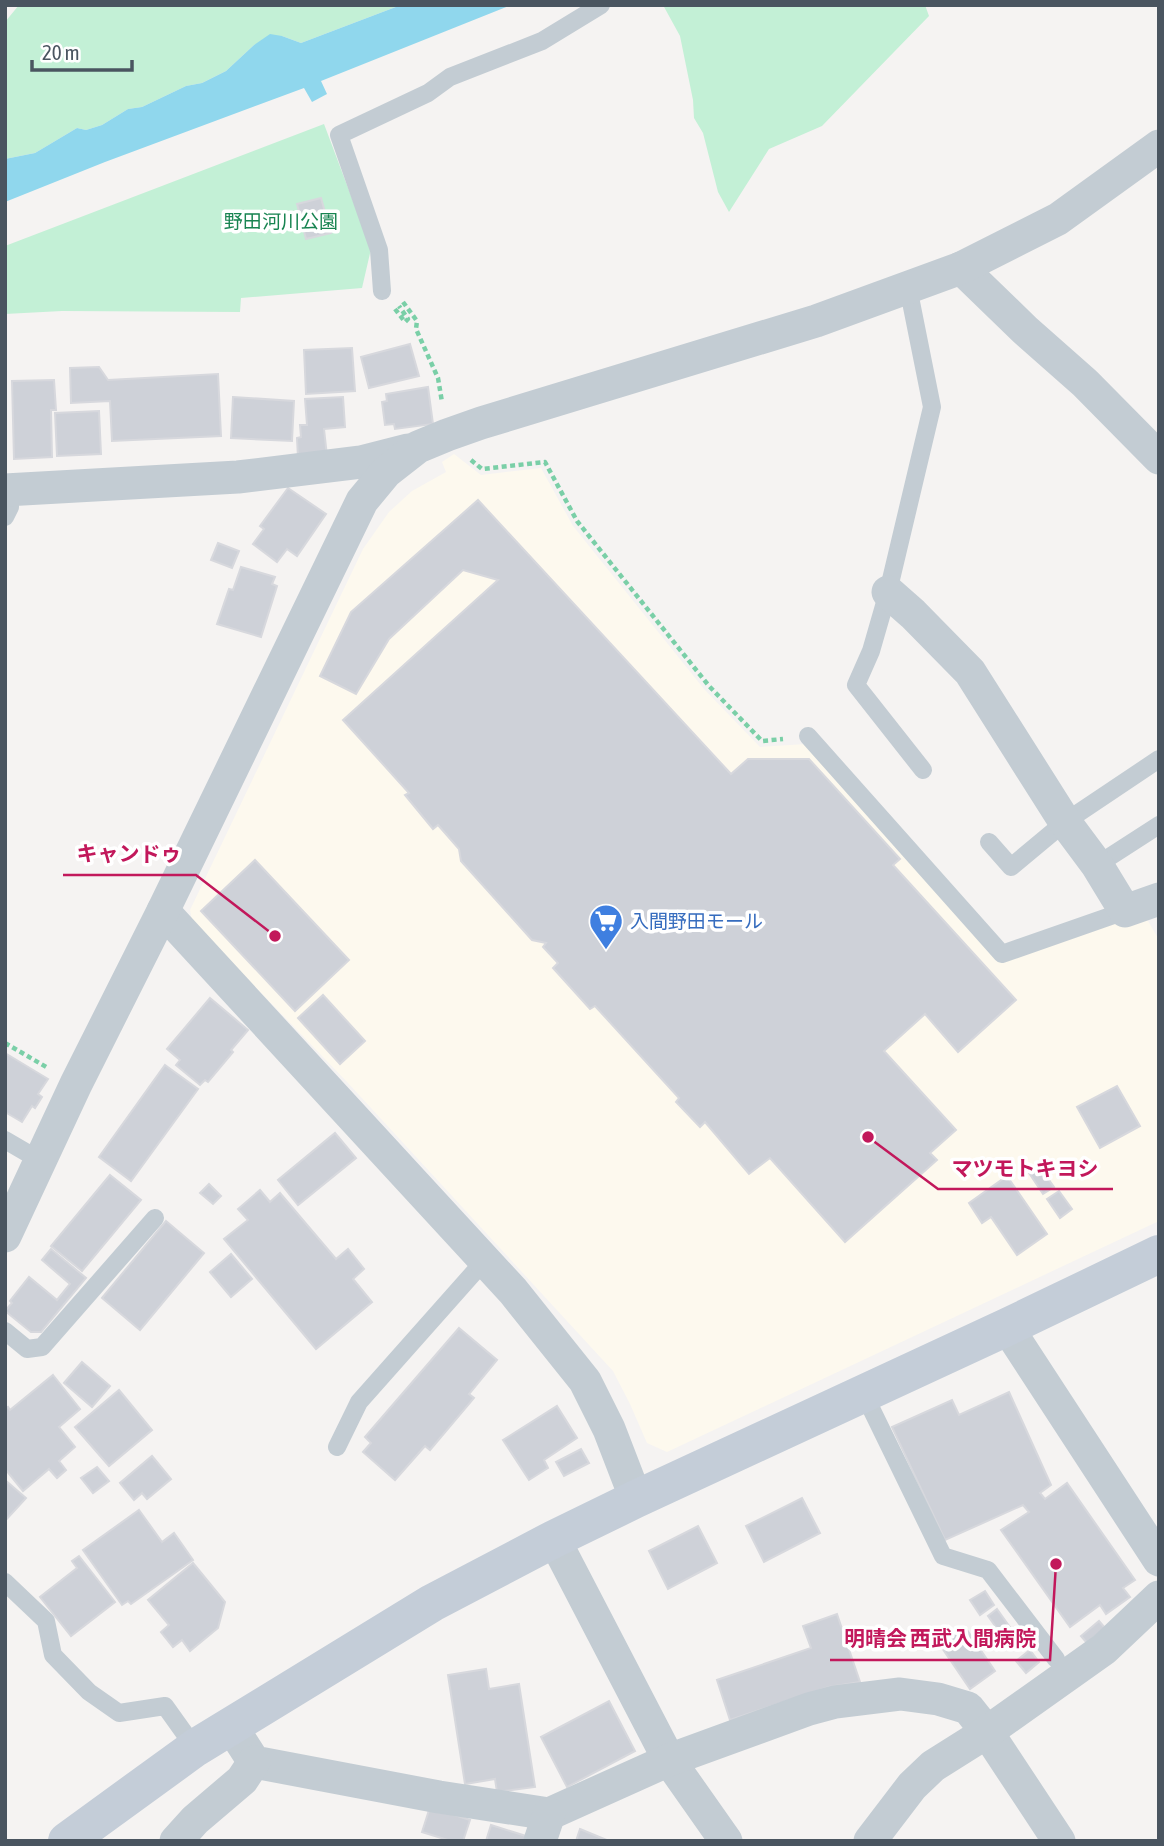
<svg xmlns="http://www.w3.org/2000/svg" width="1164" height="1846" font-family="'Asap Condensed','Noto Sans JP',sans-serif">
	<rect width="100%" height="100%" fill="#f5f3f2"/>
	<!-- commercial -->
	<polygon fill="#fdf9ee" points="454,454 481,475 541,468 573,526 704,689 760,747 806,744 999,962 1144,914 1159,940 1159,1221 667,1452 647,1443 630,1404 613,1371 348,1083 192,921 190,910 363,549 389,512 412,491 446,472 442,462"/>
	<!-- green -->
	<g fill="#c3f0d6">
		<polygon points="19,5 401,5 301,43 282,36 254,45 226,71 202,83 186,86 142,107 128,109 102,125 86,130 77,128 35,153 5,159 5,22"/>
		<polygon points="663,5 925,5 929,16 822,126 769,149 729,212 718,192 703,133 694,118 693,100 680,36"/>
		<polygon points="324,124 371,249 362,288 241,298 240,312 62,311 5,314 5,246"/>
	</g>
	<!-- water -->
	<polygon fill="#90d7ed" points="401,5 511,5 321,81 327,94 312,102 304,88 105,162 5,202 5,159 35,153 77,128 86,130 102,125 128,109 142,107 186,86 202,83 226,71 254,45 270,34 282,36 301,43"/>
	<!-- building -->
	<g fill="#ced1d8" stroke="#d7d8dd" stroke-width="2">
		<polygon points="321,198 331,233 306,239 297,204"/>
		<polygon points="410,344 419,376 369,388 361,357"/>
		<polygon points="352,348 355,391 306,394 304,350"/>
		<polygon points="99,367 108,380 218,374 221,436 112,441 110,401 71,403 70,368"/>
		<polygon points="54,380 56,410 51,410 52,457 14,459 12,381"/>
		<polygon points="428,387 433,424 395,429 394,424 385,425 382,402 387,401 386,394"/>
		<polygon points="233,397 294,401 292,441 231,438"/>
		<polygon points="343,397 345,427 324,429 327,456 298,458 297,438 301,437 300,425 307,425 305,399"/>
		<polygon points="99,411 101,454 57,456 55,413"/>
		<polygon points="288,488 326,514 297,556 287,549 277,562 253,544 264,529 260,526"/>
		<polygon points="478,500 731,774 748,759 809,759 900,859 893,865 1016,1000 958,1052 925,1014 884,1051 956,1130 930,1153 937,1160 845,1242 770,1158 749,1174 705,1122 700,1127 676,1102 679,1098 595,1006 590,1009 553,968 558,963 543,947 546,943 532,940 461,861 459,849 438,825 433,829 405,795 409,793 343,720 498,580 463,570 389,639 356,694 320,676 351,612"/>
		<polygon points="218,543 239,551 232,568 211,560"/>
		<polygon points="241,567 275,577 272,584 277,586 261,637 217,624 229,589 233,590"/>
		<polygon points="255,860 349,960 295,1011 201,911"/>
		<polygon points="323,995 365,1041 340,1064 298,1018"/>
		<polygon points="210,998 248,1030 231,1050 233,1052 208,1082 205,1080 200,1085 176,1065 180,1060 167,1049"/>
		<polygon points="5,1053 48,1079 38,1094 42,1097 35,1108 32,1106 22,1122 5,1112"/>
		<polygon points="165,1065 198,1089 131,1181 99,1157"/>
		<polygon points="1117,1086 1140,1126 1100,1148 1077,1107"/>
		<polygon points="335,1133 356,1158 298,1205 278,1180"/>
		<polygon points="1039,1166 1054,1187 1043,1194 1029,1173"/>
		<polygon points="110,1175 141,1200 82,1271 51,1246"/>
		<polygon points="1007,1176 1047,1234 1017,1255 991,1217 982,1223 969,1203"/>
		<polygon points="209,1184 221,1196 213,1204 200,1193"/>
		<polygon points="260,1190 270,1202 280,1193 336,1259 348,1249 364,1269 353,1279 372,1302 316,1349 224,1239 248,1220 238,1209"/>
		<polygon points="1059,1191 1072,1209 1060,1218 1047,1199"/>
		<polygon points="166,1221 204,1253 140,1330 102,1298"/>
		<polygon points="51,1249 86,1278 41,1332 31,1332 5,1311 12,1303 10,1301 29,1277 57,1300 70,1284 42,1260"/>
		<polygon points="231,1254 252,1279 231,1297 210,1272"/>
		<polygon points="459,1328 497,1360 469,1394 474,1398 430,1450 425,1446 395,1480 363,1452 371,1443 365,1437"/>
		<polygon points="82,1362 110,1386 92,1407 64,1383"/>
		<polygon points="53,1375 80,1409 59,1427 75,1447 59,1461 66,1470 57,1478 49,1469 23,1491 5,1469 5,1409 8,1407 10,1410"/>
		<polygon points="119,1390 152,1430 109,1466 75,1427"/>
		<polygon points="1009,1392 1051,1485 1040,1493 1045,1499 1067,1483 1135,1580 1123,1588 1130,1597 1106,1614 1100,1605 1070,1627 1001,1530 1029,1512 1023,1505 945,1540 892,1427 952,1400 959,1415"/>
		<polygon points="557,1406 577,1438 544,1460 548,1468 529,1480 503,1440"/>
		<polygon points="581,1449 589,1463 564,1476 556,1462"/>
		<polygon points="152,1456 171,1479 147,1499 142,1493 134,1500 120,1483"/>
		<polygon points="97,1467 109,1481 93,1493 81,1478"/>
		<polygon points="5,1480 26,1498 5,1521"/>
		<polygon points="802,1498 820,1533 764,1562 746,1526"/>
		<polygon points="139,1510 162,1542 174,1533 193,1560 131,1604 128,1601 122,1605 83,1550"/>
		<polygon points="698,1526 717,1563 668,1589 649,1551"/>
		<polygon points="79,1556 115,1602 71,1636 40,1597 77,1568 72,1561"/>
		<polygon points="193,1563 225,1602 218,1628 190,1651 182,1640 173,1647 161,1632 169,1625 148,1600"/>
		<polygon points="985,1591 994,1605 980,1615 970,1600"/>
		<polygon points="997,1609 1012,1630 1003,1637 988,1616"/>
		<polygon points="837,1614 860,1682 829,1687 730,1720 717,1680 811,1648 803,1626"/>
		<polygon points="1099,1621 1105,1628 1087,1643 1081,1636"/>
		<polygon points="965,1627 995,1671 970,1689 940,1645"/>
		<polygon points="1030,1650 1039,1662 1026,1673 1016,1661"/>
		<polygon points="486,1669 489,1689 519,1684 535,1787 497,1792 495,1779 465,1784 448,1675"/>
		<polygon points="609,1701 635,1751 567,1787 541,1737"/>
		<polygon points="430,1807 470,1820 463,1841 451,1841 422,1832"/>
		<polygon points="491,1825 526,1836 525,1841 486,1841"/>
		<polygon points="580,1829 609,1841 576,1841"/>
	</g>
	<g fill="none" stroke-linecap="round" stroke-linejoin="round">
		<!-- path -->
		<g stroke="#7acfa7" stroke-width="4.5" stroke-dasharray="5 3.5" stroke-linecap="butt">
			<polyline points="403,302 417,321 416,329 438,378 442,402"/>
			<polyline points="395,309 405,322 408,319 399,306"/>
			<polyline points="471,460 482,469 545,462 577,521 709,686 762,741 783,739"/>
			<polyline points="5,1043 48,1068"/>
		</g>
		<!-- lane -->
		<g stroke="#c3ccd3" stroke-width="18">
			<polyline points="908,287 932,407 888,592 871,651 856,685 923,770"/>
			<polyline points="382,291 379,250 339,135 428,93 450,77 542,41 601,5"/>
			<polyline points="5,517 10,507 9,490"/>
			<polyline points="808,736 1002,954 1125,911"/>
			<polyline points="989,842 1011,867 1065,822 1159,759"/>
			<polyline points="1097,865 1159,825"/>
			<polyline points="5,1140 41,1161"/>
			<polyline points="5,1331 27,1349 42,1347 155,1218"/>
			<polyline points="864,1394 943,1556 988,1570 1056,1659"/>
			<polyline points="337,1447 359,1402 485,1260"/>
			<polyline points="5,1582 46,1621 53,1655 89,1692 119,1713 165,1706 195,1748"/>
		</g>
		<!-- street -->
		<g stroke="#c3ccd3" stroke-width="33">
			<polyline points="961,268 1025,330 1085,383 1159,458"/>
			<polyline points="5,490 238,477 361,462 408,450"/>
			<polyline points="888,592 913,614 970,672 1065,822 1097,865 1125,911 1159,899"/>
			<polyline points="163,911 513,1291 585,1381 609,1429 636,1499"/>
			<polyline points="5,1236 76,1084 163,911 362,501 386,472 418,447 447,435 481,423 816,321 961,268 1058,219 1159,146"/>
			<polyline points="1007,1327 1159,1560"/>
			<polyline points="554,1539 669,1760 726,1841"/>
			<polyline points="231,1726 254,1762 439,1797 549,1814 669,1760 809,1709 835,1702 900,1694 938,1699 968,1708 987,1732 1059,1841"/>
			<polyline points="176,1841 195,1820 242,1780 254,1762"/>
			<polyline points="540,1841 549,1814"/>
			<polyline points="870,1841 912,1786 933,1766 987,1732 1104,1649 1159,1597"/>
		</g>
		<!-- secondary -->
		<polyline stroke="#c4cdd8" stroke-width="38" points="67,1841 195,1748 432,1603 554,1539 636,1499 1007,1327 1159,1254"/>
	</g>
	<!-- icons -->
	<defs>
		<g id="supermarket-pin" transform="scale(1.75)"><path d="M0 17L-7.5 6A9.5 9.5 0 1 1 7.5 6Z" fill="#3f7fe0" stroke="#fff"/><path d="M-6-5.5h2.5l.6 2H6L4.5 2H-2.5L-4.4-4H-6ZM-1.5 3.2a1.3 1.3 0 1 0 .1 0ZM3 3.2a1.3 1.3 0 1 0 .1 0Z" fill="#fff"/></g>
	</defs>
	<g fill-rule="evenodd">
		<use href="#supermarket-pin" x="606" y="921"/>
	</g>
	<g text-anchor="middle" stroke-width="7" stroke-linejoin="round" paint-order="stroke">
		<!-- park labels -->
		<g font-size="19" fill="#188451" stroke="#fff">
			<text x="281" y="228">野田河川公園</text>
		</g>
		<!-- shop labels -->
		<g font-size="19" fill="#366cbe" stroke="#fff" text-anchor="start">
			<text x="630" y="928">入間野田モール</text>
		</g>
	</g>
	<!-- callouts -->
	<path fill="none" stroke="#c2185b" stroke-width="2.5" d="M275 936L196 875H63M868 1137L938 1189H1113M1056 1564L1050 1660H830"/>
	<g fill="#c2185b" stroke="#fff" stroke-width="2.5">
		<circle cx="275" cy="936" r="7"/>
		<circle cx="868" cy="1137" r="7"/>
		<circle cx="1056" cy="1564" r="7"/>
	</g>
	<g font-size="21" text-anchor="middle" font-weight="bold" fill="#c2185b" stroke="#fff" stroke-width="7" stroke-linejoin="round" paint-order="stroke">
		<text x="129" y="861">キャンドゥ</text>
		<text x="1025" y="1176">マツモトキヨシ</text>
		<text x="940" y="1646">明晴会 西武入間病院</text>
	</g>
	<!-- border -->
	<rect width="1164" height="1846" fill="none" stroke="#4a5560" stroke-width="14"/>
	<!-- scale -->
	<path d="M32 60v10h100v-10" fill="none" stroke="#4a5560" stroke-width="3.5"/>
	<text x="42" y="60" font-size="21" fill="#4a5560" stroke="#ffffff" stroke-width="5" paint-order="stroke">20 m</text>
</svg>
